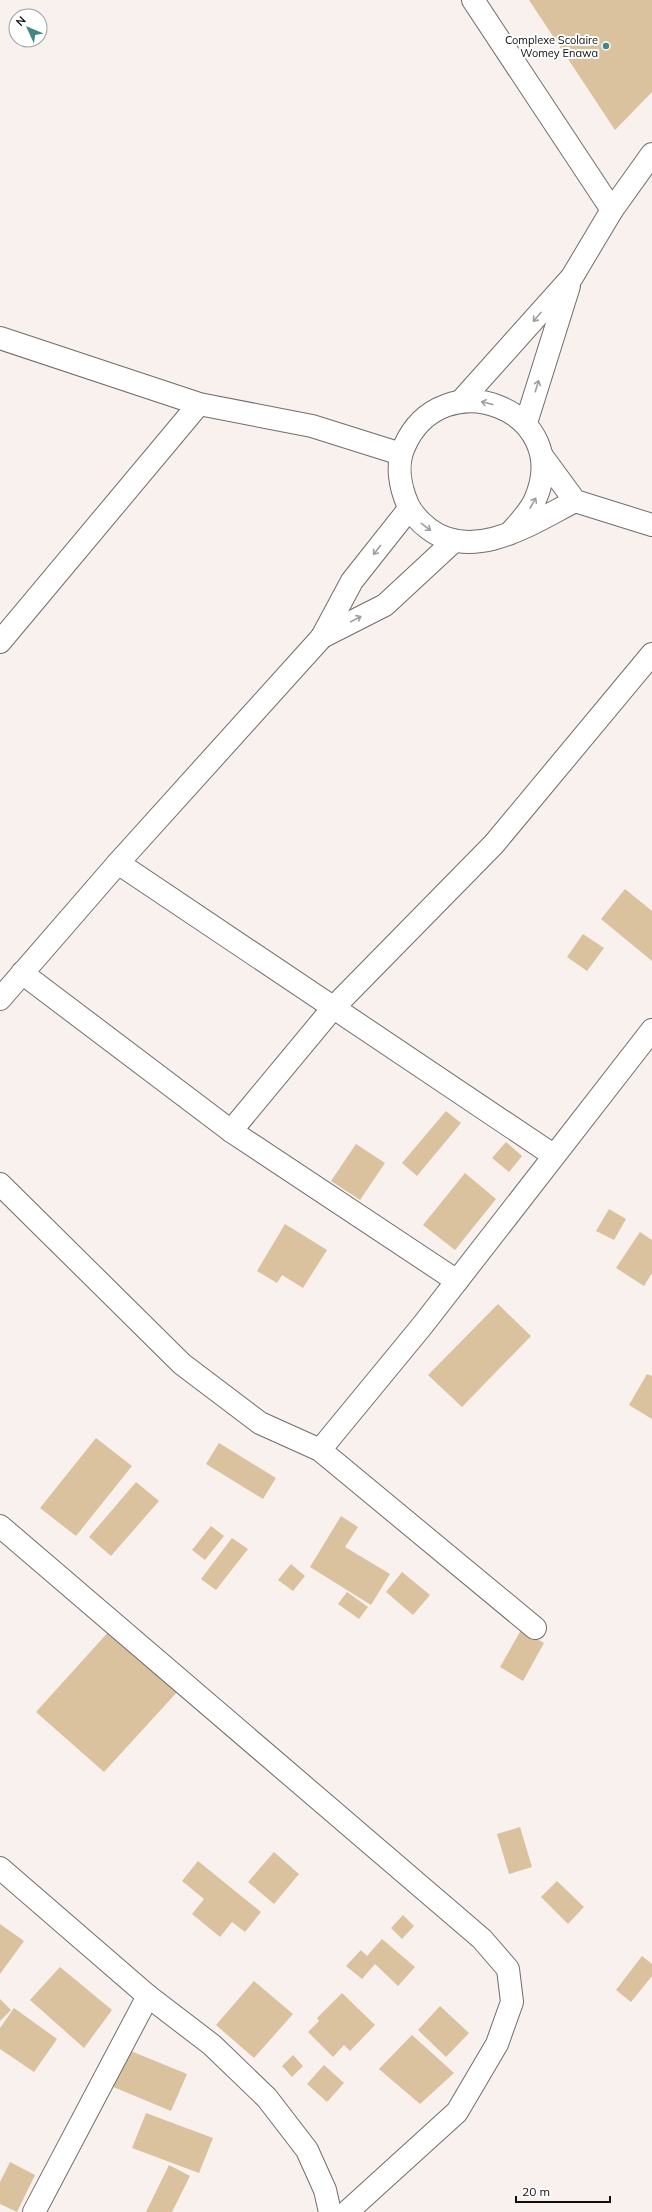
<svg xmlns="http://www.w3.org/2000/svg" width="652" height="2212" font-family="Mulish,sans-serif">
	<rect width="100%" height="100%" fill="#f8f1ee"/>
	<!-- building -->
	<g fill="#dbc29f">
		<polygon points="529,0 652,0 652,92 615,130"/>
		<polygon points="625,889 652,911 652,961 601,919"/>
		<polygon points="583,934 604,948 587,971 567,957"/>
		<polygon points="446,1111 461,1123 417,1176 402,1163"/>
		<polygon points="506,1142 522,1156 509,1172 492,1158"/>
		<polygon points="356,1144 385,1163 360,1200 331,1181"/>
		<polygon points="465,1173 496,1199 455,1250 423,1225"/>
		<polygon points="609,1209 626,1219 614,1240 596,1231"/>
		<polygon points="285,1224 327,1250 303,1288 282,1275 277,1283 257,1271"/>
		<polygon points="640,1232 652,1240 652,1273 644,1286 616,1268"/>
		<polygon points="498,1304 531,1336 462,1407 428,1375"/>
		<polygon points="647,1374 652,1376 652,1419 629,1405"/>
		<polygon points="96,1438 132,1466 76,1536 40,1508"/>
		<polygon points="219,1443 276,1478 263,1499 206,1464"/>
		<polygon points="136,1482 159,1501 111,1556 89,1537"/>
		<polygon points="341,1516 358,1527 345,1547 390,1574 371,1605 310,1567"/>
		<polygon points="211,1526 224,1536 205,1560 192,1550"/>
		<polygon points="232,1538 248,1549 216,1590 201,1579"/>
		<polygon points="291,1564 305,1576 293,1591 278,1580"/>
		<polygon points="402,1572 430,1595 413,1615 386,1592"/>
		<polygon points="347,1592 368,1607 359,1619 338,1604"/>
		<polygon points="111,1629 178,1691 104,1772 36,1712"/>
		<polygon points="521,1630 544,1643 523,1681 500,1667"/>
		<polygon points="520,1827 532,1867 509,1874 497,1834"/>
		<polygon points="274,1852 299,1874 274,1904 248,1882"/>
		<polygon points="198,1861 261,1912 245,1932 232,1922 220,1937 192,1914 204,1899 182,1881"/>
		<polygon points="557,1881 584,1907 568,1924 541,1897"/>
		<polygon points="403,1915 414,1926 402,1939 391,1928"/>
		<polygon points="0,1924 24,1941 0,1974"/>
		<polygon points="382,1939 415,1967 398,1986 375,1964 362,1979 346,1966 361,1950 367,1956"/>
		<polygon points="642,1956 652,1964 652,1976 631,2002 616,1990"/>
		<polygon points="60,1967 112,2010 84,2048 30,2000"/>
		<polygon points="254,1981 293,2014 254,2058 216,2025"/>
		<polygon points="342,1993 375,2025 350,2051 344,2045 333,2057 308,2032 319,2021 317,2018"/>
		<polygon points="0,1999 11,2010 0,2021"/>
		<polygon points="440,2006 469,2033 446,2057 418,2030"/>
		<polygon points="14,2008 57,2039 34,2072 0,2049 0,2028"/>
		<polygon points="412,2035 454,2073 420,2104 379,2069"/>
		<polygon points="126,2049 187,2074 171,2111 111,2086"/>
		<polygon points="293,2055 303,2066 292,2077 282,2066"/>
		<polygon points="324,2065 344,2083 327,2102 307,2084"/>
		<polygon points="146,2113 213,2138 199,2173 132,2148"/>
		<polygon points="10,2162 35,2175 17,2212 0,2204 0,2182"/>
		<polygon points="169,2165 190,2176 172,2212 146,2212"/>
	</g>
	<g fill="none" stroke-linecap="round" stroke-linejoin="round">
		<!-- minor casing -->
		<g stroke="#726d6a" stroke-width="24">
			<g id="minor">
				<polyline points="473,0 612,210"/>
				<polyline points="0,338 199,404 312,426 401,454"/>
				<polyline points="0,642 199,404"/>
				<polyline points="118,863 553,1155"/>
				<polyline points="22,973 231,1131 457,1281"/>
				<polyline points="0,999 118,863 322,637"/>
				<polyline points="231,1131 333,1008 494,844 652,654"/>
				<polyline points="0,1184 182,1364 260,1423 320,1450 535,1628"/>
				<polyline points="320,1450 422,1326 652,1030"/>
				<polyline points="0,1526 482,1939 508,1969 512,2002 497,2044 457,2112 347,2212"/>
				<polyline points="0,1868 148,1996 212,2045 267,2098 307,2150 325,2190 330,2212"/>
				<polyline points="34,2212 148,1996"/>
			</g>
		</g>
		<!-- secondary casing -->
		<g stroke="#726d6a" stroke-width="24">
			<g id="secondary">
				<polyline points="461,401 572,277 612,210 652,154"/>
				<polyline points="526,423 569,286"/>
				<polyline points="542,456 575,501 652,525"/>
				<path d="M509,534C518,524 529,513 535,500C575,410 442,359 404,447C396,465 400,487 408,505C413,515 421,523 429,529C474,563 534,522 575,501"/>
				<polyline points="322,637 385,605 454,541"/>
				<polyline points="322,637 352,581 409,509"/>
			</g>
		</g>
		<!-- minor -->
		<use href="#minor" stroke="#fff" stroke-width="22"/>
		<!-- secondary -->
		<use href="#secondary" stroke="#fff" stroke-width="22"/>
	</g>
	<!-- one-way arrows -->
	<defs><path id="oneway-shaft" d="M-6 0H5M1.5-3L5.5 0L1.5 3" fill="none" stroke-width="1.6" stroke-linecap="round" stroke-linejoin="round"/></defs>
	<g stroke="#a09f9f">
		<use href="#oneway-shaft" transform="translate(537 317) rotate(131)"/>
		<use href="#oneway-shaft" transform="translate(537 386) rotate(-73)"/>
		<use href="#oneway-shaft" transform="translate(487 403) rotate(-166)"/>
		<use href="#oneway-shaft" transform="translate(533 503) rotate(-61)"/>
		<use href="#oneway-shaft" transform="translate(426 527) rotate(37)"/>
		<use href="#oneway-shaft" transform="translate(377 550) rotate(128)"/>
		<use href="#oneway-shaft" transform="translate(356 619) rotate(-28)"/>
	</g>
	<!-- markers -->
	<circle fill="#418988" stroke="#fff" stroke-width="1.5" cx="606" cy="46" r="4"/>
	<g text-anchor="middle" stroke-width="4" stroke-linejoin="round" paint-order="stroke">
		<!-- poi labels -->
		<g font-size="11" fill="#110f0e" stroke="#fff" text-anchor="end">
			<text x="598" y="44">Complexe Scolaire<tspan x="598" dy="13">Womey Enawa</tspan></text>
		</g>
	</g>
	<!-- north arrow -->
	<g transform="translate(28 28) rotate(314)"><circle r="19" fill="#ffffff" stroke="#a09f9f"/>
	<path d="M0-3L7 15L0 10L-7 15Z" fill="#418988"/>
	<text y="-6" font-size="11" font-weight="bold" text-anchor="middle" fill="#110f0e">N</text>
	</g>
	<!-- scale -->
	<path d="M516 2196v6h94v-6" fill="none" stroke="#110f0e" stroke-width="2"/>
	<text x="522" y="2196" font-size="12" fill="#110f0e" stroke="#ffffff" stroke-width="3" paint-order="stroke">20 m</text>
</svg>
